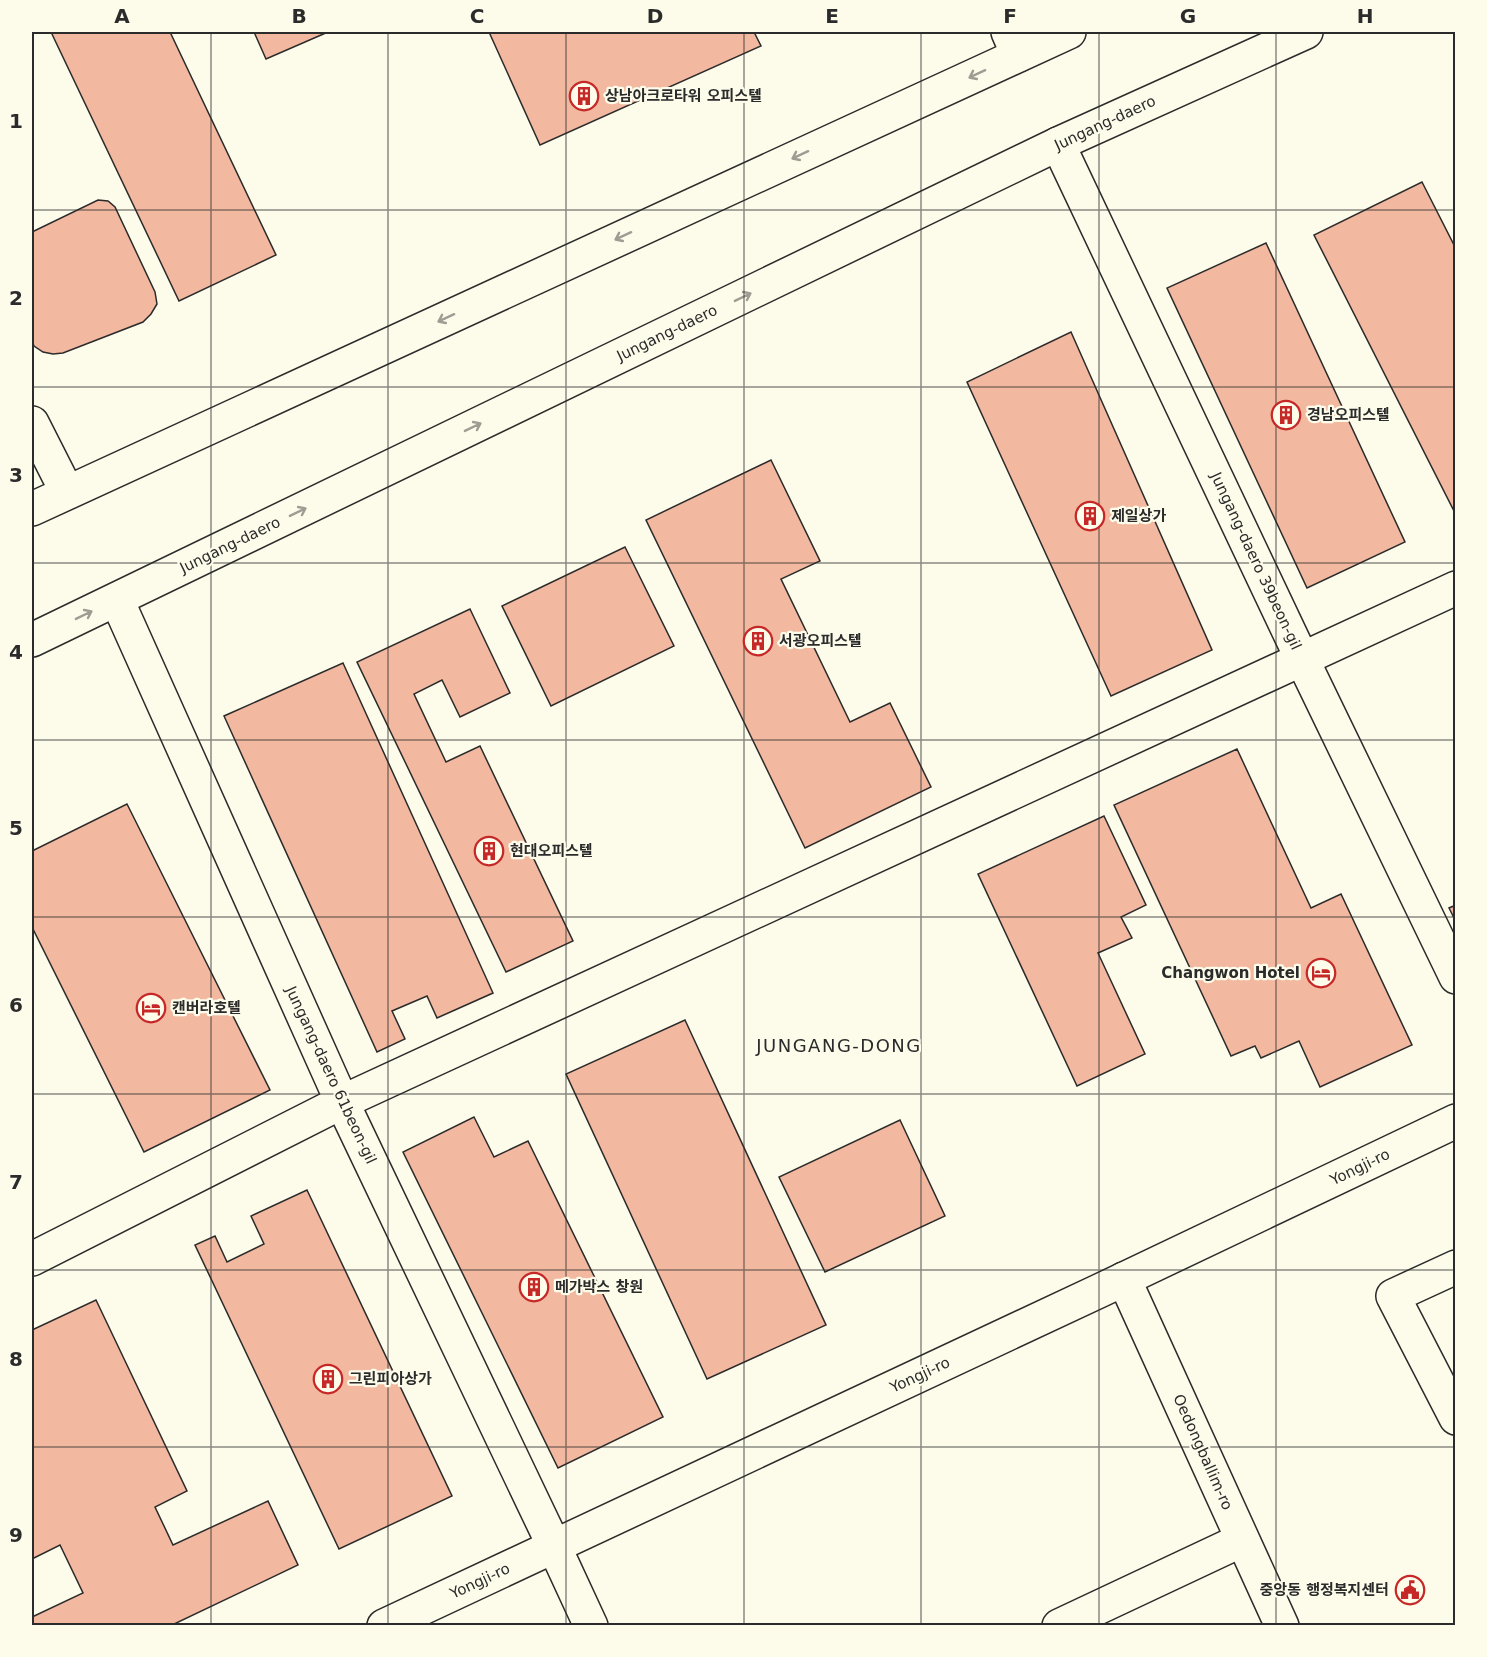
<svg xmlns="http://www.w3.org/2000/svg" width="1487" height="1657" font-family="'DejaVu Sans','Noto Sans KR',sans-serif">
	<rect width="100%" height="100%" fill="#fdfbea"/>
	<!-- building -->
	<g fill="#f2b8a0" stroke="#2b2b2b" stroke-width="1.5">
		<polygon points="51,32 170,32 276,255 179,301"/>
		<polygon points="254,32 328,32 266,59"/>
		<polygon points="489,32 754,32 761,46 540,145"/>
		<polygon points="1422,182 1456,249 1456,515 1314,235"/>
		<polygon points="98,200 108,201 115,207 155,292 157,304 151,314 143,322 63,353 53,354 43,352 34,346 32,341 32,232"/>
		<polygon points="1266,243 1405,542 1307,588 1167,288"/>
		<polygon points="1071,332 1212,650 1111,696 967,382"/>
		<polygon points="771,460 820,561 781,579 850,722 890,703 931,787 805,848 646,520"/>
		<polygon points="625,547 674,646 551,706 502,606"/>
		<polygon points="470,609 510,693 460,717 442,680 414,694 446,762 480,746 573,941 506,972 357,662"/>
		<polygon points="343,663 493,993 437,1018 427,996 392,1011 405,1039 377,1052 224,716"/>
		<polygon points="1237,749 1311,908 1341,894 1412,1045 1320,1087 1299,1041 1261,1058 1255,1046 1231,1056 1114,805"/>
		<polygon points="127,804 270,1090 144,1152 32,927 32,851"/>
		<polygon points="1104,816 1146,905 1121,917 1132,938 1098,953 1145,1054 1077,1086 978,874"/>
		<polygon points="1456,905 1456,922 1449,908"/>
		<polygon points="685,1020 826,1325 707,1379 566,1074"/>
		<polygon points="474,1117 494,1157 528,1141 663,1417 558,1468 403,1152"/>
		<polygon points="900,1120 945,1216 825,1272 779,1177"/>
		<polygon points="307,1190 452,1496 339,1549 195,1245 215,1236 227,1262 264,1244 251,1216"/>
		<polygon points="96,1300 187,1491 155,1507 173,1545 268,1501 298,1565 170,1626 32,1626 32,1617 83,1593 60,1545 32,1559 32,1330"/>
	</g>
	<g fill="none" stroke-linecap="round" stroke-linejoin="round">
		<!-- minor casing -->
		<g stroke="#2b2b2b" stroke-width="36">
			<g id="minor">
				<polyline points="1008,32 1018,55"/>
				<polyline points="1058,144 1302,659 1456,977"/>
				<polyline points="32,423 67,492"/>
				<polyline points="117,600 342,1102 554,1546 591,1626"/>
				<polyline points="32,1259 342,1102 1456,588"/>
				<polyline points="1456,1267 1393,1296 1456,1418"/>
				<polyline points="1059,1626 1242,1540"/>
			</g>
		</g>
		<!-- major casing -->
		<g stroke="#2b2b2b" stroke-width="36">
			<g id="major">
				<polyline points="32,509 1069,32"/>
				<polyline points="32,640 1058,144 1306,32"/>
				<polyline points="1124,1279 1282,1626"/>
				<polyline points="384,1626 1099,1291 1456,1121"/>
			</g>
		</g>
		<!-- minor -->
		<use href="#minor" stroke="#fdfbea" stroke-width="33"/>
		<!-- major -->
		<use href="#major" stroke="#fdfbea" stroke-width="33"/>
	</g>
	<!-- one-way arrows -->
	<defs><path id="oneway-shaft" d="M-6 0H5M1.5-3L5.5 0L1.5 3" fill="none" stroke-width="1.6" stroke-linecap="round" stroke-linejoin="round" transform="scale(1.5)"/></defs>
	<g stroke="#9e9d94">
		<use href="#oneway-shaft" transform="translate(977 74) rotate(155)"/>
		<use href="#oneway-shaft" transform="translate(800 155) rotate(155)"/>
		<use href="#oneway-shaft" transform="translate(623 236) rotate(155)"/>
		<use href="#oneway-shaft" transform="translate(743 297) rotate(-26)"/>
		<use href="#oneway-shaft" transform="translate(446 318) rotate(155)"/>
		<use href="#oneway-shaft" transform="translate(473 427) rotate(-26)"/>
		<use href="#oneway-shaft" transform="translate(298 512) rotate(-26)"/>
		<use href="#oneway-shaft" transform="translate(84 615) rotate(-26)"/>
	</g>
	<!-- grid -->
	<path fill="none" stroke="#2b2b2b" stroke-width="1.5" stroke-opacity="0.55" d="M211,32V1626M388,32V1626M566,32V1626M744,32V1626M921,32V1626M1099,32V1626M1276,32V1626M32,210H1456M32,387H1456M32,563H1456M32,740H1456M32,917H1456M32,1094H1456M32,1270H1456M32,1447H1456"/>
	<!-- icons -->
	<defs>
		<g id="building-ring" transform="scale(1.5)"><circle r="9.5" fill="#fdfbea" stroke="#c62828" stroke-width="1.5"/><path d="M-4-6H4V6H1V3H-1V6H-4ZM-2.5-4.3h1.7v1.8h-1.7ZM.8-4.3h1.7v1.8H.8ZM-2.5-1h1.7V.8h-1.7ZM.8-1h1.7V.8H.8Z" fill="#c62828"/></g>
		<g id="hotel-ring" transform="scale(1.5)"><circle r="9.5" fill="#fdfbea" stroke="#c62828" stroke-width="1.5"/><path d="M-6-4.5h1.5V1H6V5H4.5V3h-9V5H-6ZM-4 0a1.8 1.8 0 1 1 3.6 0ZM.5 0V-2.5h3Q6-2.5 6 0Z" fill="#c62828"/></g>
		<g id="civic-ring" transform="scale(1.5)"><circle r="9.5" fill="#fdfbea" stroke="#c62828" stroke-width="1.5"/><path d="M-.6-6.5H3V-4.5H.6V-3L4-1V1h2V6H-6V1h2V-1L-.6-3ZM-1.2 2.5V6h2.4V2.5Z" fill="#c62828"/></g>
	</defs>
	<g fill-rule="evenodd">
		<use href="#building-ring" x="584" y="96"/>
		<use href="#building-ring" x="1286" y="415"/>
		<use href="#building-ring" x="1090" y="516"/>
		<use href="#building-ring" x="758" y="641"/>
		<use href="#building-ring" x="489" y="851"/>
		<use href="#hotel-ring" x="1321" y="973"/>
		<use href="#hotel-ring" x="151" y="1008"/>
		<use href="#building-ring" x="534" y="1287"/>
		<use href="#building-ring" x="328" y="1379"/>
		<use href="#civic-ring" x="1410" y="1590"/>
	</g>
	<g text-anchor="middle" stroke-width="4.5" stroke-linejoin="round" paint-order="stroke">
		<!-- poi labels -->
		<g font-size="15" font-weight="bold" fill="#2b2b2b" stroke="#fdfbea" text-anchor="start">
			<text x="605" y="101">상남아크로타워 오피스텔</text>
			<text x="1307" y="420">경남오피스텔</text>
			<text x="1111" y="521">제일상가</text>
			<text x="779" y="646">서광오피스텔</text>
			<text x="510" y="856">현대오피스텔</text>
			<text x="1300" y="978" text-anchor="end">Changwon Hotel</text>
			<text x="172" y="1013">캔버라호텔</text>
			<text x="555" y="1292">메가박스 창원</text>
			<text x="349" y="1384">그린피아상가</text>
			<text x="1389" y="1595" text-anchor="end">중앙동 행정복지센터</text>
		</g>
		<!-- street labels -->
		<g font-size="15" fill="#2b2b2b" stroke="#fdfbea">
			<text transform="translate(1105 123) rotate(-25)" y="5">Jungang-daero</text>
			<text transform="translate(667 333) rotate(-26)" y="5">Jungang-daero</text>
			<text transform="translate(230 545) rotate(-26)" y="5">Jungang-daero</text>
			<text transform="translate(1256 561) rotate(65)" y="5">Jungang-daero 39beon-gil</text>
			<text transform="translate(331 1075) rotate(65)" y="5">Jungang-daero 61beon-gil</text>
			<text transform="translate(1360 1167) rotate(-26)" y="5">Yongji-ro</text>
			<text transform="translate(920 1375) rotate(-25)" y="5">Yongji-ro</text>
			<text transform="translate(1203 1452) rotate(66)" y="5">Oedongballim-ro</text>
			<text transform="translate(480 1581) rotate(-25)" y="5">Yongji-ro</text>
		</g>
		<!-- quarter labels -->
		<g font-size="18" letter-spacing="1.5" fill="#2b2b2b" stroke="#fdfbea">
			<text x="839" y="1052">JUNGANG-DONG</text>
		</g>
	</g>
	<!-- border -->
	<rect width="1487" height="1657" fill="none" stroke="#fdfbea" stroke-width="66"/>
	<rect x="33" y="33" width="1421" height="1591" fill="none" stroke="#2b2b2b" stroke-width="2"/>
	<g font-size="20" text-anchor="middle" font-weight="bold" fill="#2b2b2b">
		<text x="122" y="23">A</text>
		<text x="299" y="23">B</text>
		<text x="477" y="23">C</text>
		<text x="655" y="23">D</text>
		<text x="832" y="23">E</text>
		<text x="1010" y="23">F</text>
		<text x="1188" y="23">G</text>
		<text x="1365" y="23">H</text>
		<text x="16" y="128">1</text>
		<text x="16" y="305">2</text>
		<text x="16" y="482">3</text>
		<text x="16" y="659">4</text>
		<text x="16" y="835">5</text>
		<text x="16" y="1012">6</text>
		<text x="16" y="1189">7</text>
		<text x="16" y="1366">8</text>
		<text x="16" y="1542">9</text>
	</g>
</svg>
